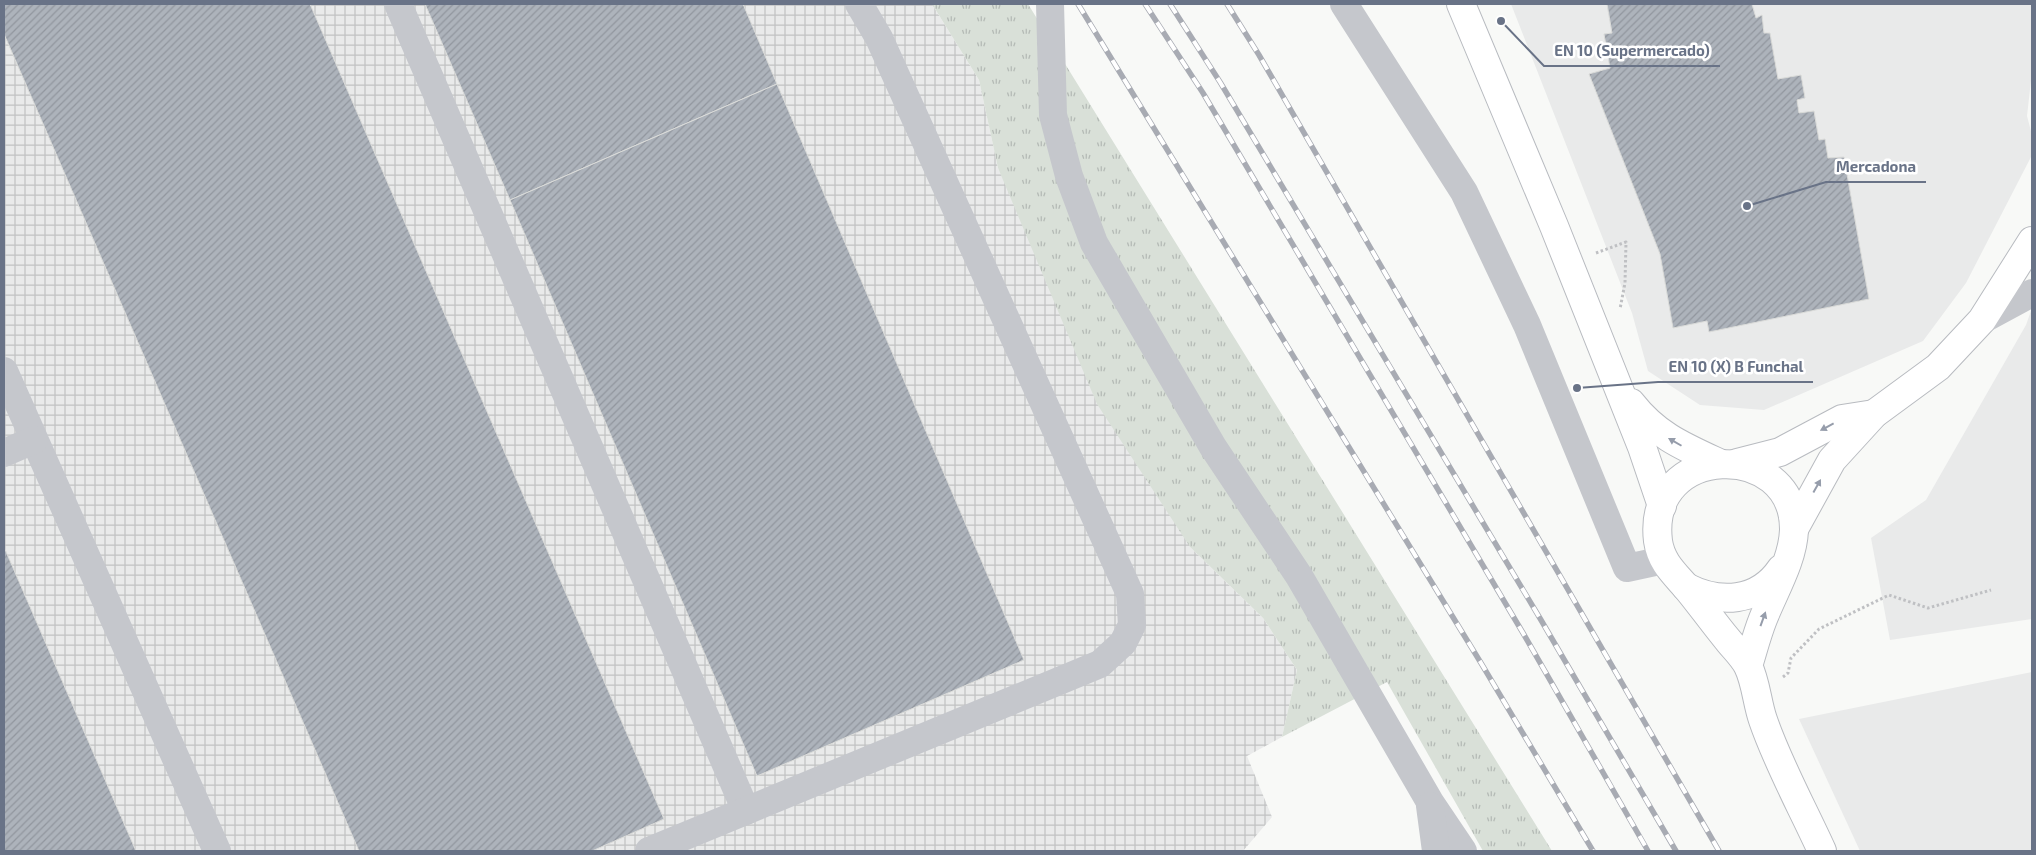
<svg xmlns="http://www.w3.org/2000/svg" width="2036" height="855" font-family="'Exo 2',sans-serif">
	<defs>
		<pattern id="industrial-grid" width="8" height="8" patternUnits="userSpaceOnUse" patternTransform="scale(1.25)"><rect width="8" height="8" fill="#e9eaea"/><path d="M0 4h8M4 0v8" fill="none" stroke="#c1c2c3"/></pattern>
		<pattern id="grass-tufts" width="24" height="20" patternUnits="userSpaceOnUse" patternTransform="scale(1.25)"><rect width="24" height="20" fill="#d9e0d8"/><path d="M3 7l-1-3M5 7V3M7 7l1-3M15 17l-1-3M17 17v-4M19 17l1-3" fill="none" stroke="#b4bab5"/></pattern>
		<pattern id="building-hatch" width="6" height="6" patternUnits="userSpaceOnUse" patternTransform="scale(1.25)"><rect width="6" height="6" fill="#adb3bb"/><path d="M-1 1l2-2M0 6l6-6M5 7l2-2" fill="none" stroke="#91969e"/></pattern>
	</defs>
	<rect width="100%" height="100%" fill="#f8f9f7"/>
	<!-- built -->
	<g fill="#e9eaea">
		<polygon points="1511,4 2032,4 2032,72 2027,116 2032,135 2032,155 1966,283 1923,341 1764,410 1700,405 1648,371 1632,313"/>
		<polygon points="2032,308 2032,619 1890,640 1871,538 1926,500 2026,325"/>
		<polygon points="2032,672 2032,851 1860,851 1799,719"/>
	</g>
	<!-- industrial -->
	<polygon fill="url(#industrial-grid)" points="4,4 932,4 979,80 998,168 1190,547 1263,618 1297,670 1282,737 1247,756 1272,817 1243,851 4,851"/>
	<!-- grass -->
	<polygon fill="url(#grass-tufts)" points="932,4 1028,4 1552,851 1483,851 1387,682 1282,737 1297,670 1263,618 1190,547 1097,404 998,168 979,80"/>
	<!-- building -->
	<g fill="url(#building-hatch)" stroke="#dadbd9">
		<polygon points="4,4 310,4 664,819 592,851 359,851 4,34"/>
		<polygon points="425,4 743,4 777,84 510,200"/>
		<polygon points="1607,4 1752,4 1756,18 1762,15 1764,33 1770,33 1778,79 1801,75 1805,98 1797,100 1799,113 1814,111 1819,140 1825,139 1828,158 1844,157 1869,299 1709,332 1707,321 1673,328 1660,254 1589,74 1610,68 1604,34 1612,33"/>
		<polygon points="777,84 1024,660 757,776 510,200"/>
		<polygon points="4,547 136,851 4,851"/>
	</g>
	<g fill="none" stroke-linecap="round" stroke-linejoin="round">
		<!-- major casing -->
		<g stroke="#b8bbc0" stroke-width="30">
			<g id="major">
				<polyline points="1461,4 1554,226 1642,447 1662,506"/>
				<path d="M1631,403C1656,435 1682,446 1719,463"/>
				<polyline points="1737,463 1780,452 1842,419 1874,414"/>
				<polyline points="1794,529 1832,460 1874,414 1938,367 1982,320 2032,241"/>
				<path d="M1686,587C1719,604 1758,603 1781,569"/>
				<path d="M1748,666C1753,650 1757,634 1763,619C1774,591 1793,560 1794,530C1795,439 1646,442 1658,541C1661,562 1674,573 1687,588C1701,605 1713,622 1727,639C1733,647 1743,656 1748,666C1756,682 1757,703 1763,720C1778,764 1803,809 1822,851"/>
			</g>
		</g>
		<!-- path -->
		<g stroke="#bfc0c3" stroke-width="3" stroke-dasharray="2.5 2.5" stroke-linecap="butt">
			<polyline points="1596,253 1626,242 1625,283 1620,309"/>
			<polyline points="1783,677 1788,673 1791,658 1819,629 1889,595 1928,608 1991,590"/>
		</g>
		<!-- minor -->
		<g stroke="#c5c7cc" stroke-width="28">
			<polyline points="398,4 746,811"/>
			<polyline points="1050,4 1053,115 1069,176 1094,243 1213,447 1299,576 1430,802 1463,851"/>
			<polyline points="1344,4 1464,192 1527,325 1627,568 1664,560"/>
			<polyline points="1982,320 2032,293"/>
			<polyline points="4,371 217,851"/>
			<polyline points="4,453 34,440"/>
			<polyline points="1430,806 1436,851"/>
			<polyline points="649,851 1100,664 1123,643 1132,625 1130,594 879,38 859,4"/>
		</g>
		<!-- major -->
		<use href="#major" stroke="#fff" stroke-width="28"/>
		<!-- rail casing -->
		<g stroke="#a8abb3" stroke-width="5.5">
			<g id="rail">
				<polyline points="1078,4 1481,663 1593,851"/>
				<polyline points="1145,4 1203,93 1523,633 1648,851"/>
				<polyline points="1170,4 1220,82 1541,620 1676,851"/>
				<polyline points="1227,4 1259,55 1719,851"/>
			</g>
		</g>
		<!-- rail -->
		<use href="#rail" stroke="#fff" stroke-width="4" stroke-dasharray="11" stroke-linecap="butt"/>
	</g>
	<!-- one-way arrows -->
	<defs><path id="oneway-solid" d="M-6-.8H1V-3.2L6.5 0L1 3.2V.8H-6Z" transform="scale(1.25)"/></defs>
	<g fill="#969dab">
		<use href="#oneway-solid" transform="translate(1827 427) rotate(152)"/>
		<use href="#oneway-solid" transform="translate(1675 442) rotate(-150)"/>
		<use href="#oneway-solid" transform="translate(1817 486) rotate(-61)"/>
		<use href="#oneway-solid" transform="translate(1763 619) rotate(-70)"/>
	</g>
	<!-- callouts -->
	<path fill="none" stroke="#697387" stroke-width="2" d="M1501 21L1544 66H1720M1747 206L1826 182H1926M1577 388L1658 382H1813"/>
	<g fill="#697387" stroke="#fff" stroke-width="2">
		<circle cx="1501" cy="21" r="5"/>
		<circle cx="1747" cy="206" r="5"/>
		<circle cx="1577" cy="388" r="5"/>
	</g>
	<g font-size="15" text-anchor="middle" font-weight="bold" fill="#697387" stroke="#fff" stroke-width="5" stroke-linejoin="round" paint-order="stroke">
		<text x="1632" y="56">EN 10 (Supermercado)</text>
		<text x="1876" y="172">Mercadona</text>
		<text x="1736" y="372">EN 10 (X) B Funchal</text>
	</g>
	<!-- border -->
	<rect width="2036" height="855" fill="none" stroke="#697387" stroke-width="10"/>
</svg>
